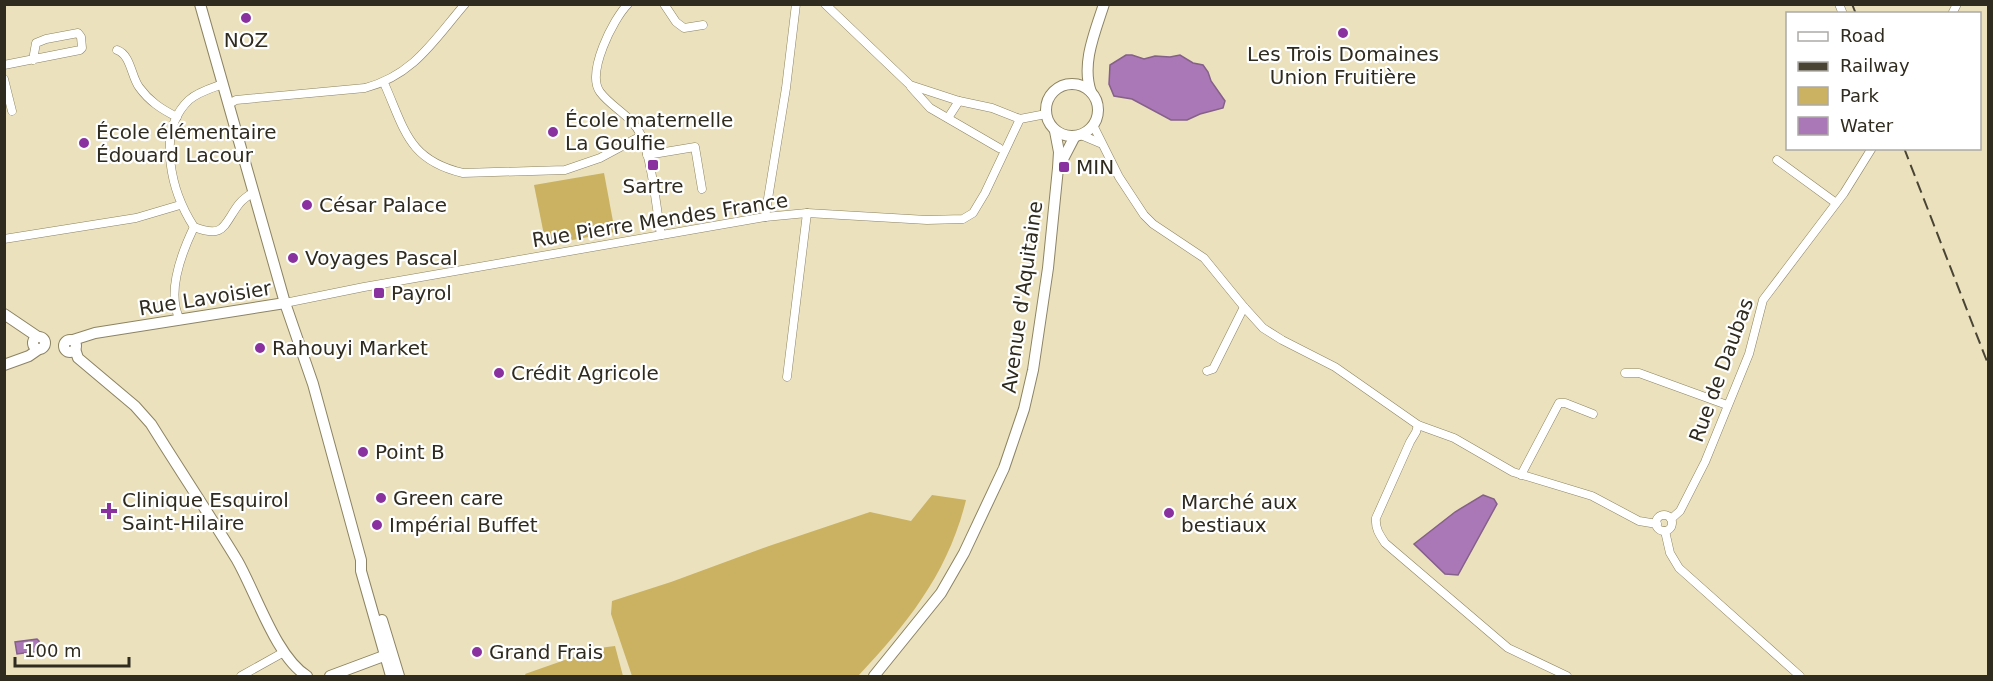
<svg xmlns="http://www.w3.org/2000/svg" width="1993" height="681" font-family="'DejaVu Sans',sans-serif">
	<rect width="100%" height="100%" fill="#ebe1bd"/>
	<!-- green -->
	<g fill="#cab262">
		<polygon points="604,173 615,232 546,245 534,185"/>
		<path d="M932,495L966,500C948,573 908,623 858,676H632L611,614L612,601L671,582L769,546L870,512L911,521Z"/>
		<polygon points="615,646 623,676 526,676 525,674 599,648"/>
	</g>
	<!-- water -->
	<g fill="#aa77b7" stroke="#856089" stroke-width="1.5">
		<polygon points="1126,55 1132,55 1144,59 1155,56 1170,57 1180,55 1193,63 1203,65 1208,72 1211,81 1225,101 1223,108 1200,114 1187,120 1171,120 1132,99 1114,96 1109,84 1110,65"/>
		<polygon points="1483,495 1494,499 1497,504 1458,575 1445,574 1414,544 1455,512"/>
		<polygon points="37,639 39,641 39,651 17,654 15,642"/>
	</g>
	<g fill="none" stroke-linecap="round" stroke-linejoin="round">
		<!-- street casing -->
		<g stroke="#8d8362" stroke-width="9">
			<g id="street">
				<path d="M628,4C613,19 586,73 600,92C612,108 631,115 641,135C652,160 656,206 661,235"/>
				<polyline points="664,4 676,22 684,28 703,25"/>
				<polyline points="825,4 910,85 959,101 992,108 1020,119 1046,114"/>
				<polyline points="1839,4 1843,14"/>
				<polyline points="1952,14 1957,4"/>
				<path d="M117,50C131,55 131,76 139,87C149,101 161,109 177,117"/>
				<polyline points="4,65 80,50 82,48 81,37 78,33 46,39 36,43 33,60"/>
				<polyline points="4,79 12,111"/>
				<path d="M384,83C405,130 408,160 463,173L565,170L600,158L641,136"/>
				<path d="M223,84C212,88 198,92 189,100C155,132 172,193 194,227C225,239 223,225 239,204C243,199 249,195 254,192"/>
				<polyline points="911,87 930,108 999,148"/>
				<path d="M229,104L236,100L365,88C414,75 434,40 465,4"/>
				<polyline points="948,118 959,101"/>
				<polyline points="1093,125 1119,177 1144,215 1153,224 1204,258 1244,307 1263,328 1282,340 1335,367 1418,425 1454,438 1513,472 1592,496 1639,521 1657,524"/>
				<polyline points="1081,135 1100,143"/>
				<polyline points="647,155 695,147 702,189"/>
				<polyline points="1777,160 1836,203"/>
				<polyline points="765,217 786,88 796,4"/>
				<polyline points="4,239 136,218 180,205"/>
				<polyline points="285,303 364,287 765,217 807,213 927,220 963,219 973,213 985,193 1020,119"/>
				<path d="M180,320C166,293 182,252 194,227"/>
				<polyline points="1207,371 1213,369 1244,307"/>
				<polyline points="1625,373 1639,373 1727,405"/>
				<polyline points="787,377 807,213"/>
				<path d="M1418,425L1416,432L1410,442L1376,518C1375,528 1379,534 1385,543L1508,648L1567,676"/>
				<polyline points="1521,475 1559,403 1565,403 1593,414"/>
				<circle cx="1664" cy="523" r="8"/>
				<polyline points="1671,519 1680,511 1705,462 1749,354 1763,300 1844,193 1872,148"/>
				<polyline points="1665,531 1670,553 1679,568 1800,676"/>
				<polyline points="241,676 284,652"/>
			</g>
		</g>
		<!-- secondary casing -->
		<g stroke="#8d8362" stroke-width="12">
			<g id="secondary">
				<polyline points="200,4 285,303 313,384 361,560 361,571 391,676"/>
				<circle cx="1072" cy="110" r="26"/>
				<path d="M1091,92C1081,64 1095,32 1104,4"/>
				<polyline points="1061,163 1075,136"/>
				<polyline points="4,314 38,337"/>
				<circle cx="39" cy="343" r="6"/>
				<polyline points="73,340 95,333 285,303"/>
				<circle cx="70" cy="346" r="6"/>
				<path d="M75,349L78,358L135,406L151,424C179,469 209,514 237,560C256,593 276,657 307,676"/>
				<polyline points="4,365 29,356 39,349"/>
				<polyline points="382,620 399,676"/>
				<polyline points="330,676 389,654"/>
				<polyline points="874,676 941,593 964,553 1004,468 1024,409 1033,370 1048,268 1058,168 1059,152 1055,131"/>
			</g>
		</g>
		<!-- street -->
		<use href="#street" stroke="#fff" stroke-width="8"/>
		<!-- secondary -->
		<use href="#secondary" stroke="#fff" stroke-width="10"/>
		<!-- rail -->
		<g stroke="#494434" stroke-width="2" stroke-dasharray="12 6" stroke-linecap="butt">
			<polyline points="1852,4 1856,14"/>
			<polyline points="1904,148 1988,364"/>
		</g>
	</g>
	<!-- markers -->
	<g fill="#89329f" stroke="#fff" stroke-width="2">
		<circle cx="246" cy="18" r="6"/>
		<circle cx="1343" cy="33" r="6"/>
		<circle cx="553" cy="132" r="6"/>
		<circle cx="84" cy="143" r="6"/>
		<rect x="647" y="159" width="12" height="12" rx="3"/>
		<rect x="1058" y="161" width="12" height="12" rx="3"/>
		<circle cx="307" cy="205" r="6"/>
		<circle cx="293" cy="258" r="6"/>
		<rect x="373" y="287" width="12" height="12" rx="3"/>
		<circle cx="260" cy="348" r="6"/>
		<circle cx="499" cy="373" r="6"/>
		<circle cx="363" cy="452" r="6"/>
		<circle cx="381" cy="498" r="6"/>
		<path d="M106 502h6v6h6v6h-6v6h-6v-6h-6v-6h6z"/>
		<circle cx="1169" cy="513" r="6"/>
		<circle cx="377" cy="525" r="6"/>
		<circle cx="477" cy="652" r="6"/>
	</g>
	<g text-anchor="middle" stroke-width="4.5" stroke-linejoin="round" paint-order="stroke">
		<!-- poi labels -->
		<g font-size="20" fill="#2f2b1e" stroke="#fff" text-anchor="start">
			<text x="246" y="47" text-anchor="middle">NOZ</text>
			<text x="1343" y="61" text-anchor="middle">Les Trois Domaines<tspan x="1343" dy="23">Union Fruitière</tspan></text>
			<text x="565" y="127">École maternelle<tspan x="565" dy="23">La Goulfie</tspan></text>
			<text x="96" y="139">École élémentaire<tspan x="96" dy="23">Édouard Lacour</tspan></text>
			<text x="1076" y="174">MIN</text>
			<text x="653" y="193" text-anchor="middle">Sartre</text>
			<text x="319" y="212">César Palace</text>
			<text x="305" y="265">Voyages Pascal</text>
			<text x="391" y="300">Payrol</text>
			<text x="272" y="355">Rahouyi Market</text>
			<text x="511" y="380">Crédit Agricole</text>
			<text x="375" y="459">Point B</text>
			<text x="393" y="505">Green care</text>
			<text x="122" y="507">Clinique Esquirol<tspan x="122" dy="23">Saint-Hilaire</tspan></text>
			<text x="1181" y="509">Marché aux<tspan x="1181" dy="23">bestiaux</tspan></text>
			<text x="389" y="532">Impérial Buffet</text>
			<text x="489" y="659">Grand Frais</text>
		</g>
		<!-- street labels -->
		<g font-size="20" fill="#2f2b1e" stroke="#fff">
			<text transform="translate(660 220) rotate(-9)" y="7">Rue Pierre Mendes France</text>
			<text transform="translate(1022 297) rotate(-82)" y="7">Avenue d'Aquitaine</text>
			<text transform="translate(205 298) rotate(-9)" y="7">Rue Lavoisier</text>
			<text transform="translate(1721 370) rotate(-70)" y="7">Rue de Daubas</text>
		</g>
	</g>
	<!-- border -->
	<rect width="1993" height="681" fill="none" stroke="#2f2b1e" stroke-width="12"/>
	<!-- legend -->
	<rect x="1786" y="12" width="195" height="138" fill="#ffffff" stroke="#acaaa5" stroke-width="1.5"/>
	<rect x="1798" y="32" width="30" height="9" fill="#ffffff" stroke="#acaaa5" stroke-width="1.5"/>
	<text x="1840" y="42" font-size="18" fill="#2f2b1e">Road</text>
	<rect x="1798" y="62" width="30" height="9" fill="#494434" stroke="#acaaa5" stroke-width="1.5"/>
	<text x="1840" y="72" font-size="18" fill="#2f2b1e">Railway</text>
	<rect x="1798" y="87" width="30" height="18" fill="#cab262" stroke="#acaaa5" stroke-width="1.5"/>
	<text x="1840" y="102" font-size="18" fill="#2f2b1e">Park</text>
	<rect x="1798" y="117" width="30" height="18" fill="#aa77b7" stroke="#acaaa5" stroke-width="1.5"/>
	<text x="1840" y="132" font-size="18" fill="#2f2b1e">Water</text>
	<!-- scale -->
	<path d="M15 657v9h114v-9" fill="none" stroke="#2f2b1e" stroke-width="3"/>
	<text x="24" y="657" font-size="18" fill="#2f2b1e" stroke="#ffffff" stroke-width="4.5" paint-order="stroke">100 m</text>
</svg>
